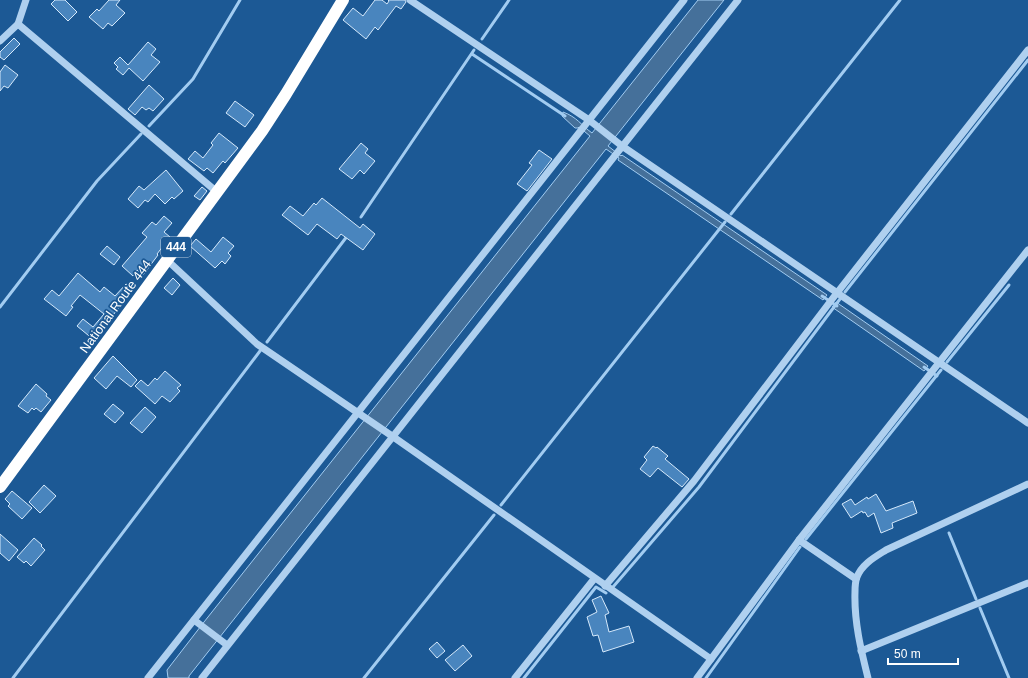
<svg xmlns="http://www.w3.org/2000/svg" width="1028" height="678" font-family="Helvetica,sans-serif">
	<rect width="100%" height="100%" fill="#1c5995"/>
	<!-- water -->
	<g fill="#45709a" stroke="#a2ccf1">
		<path d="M698,0H724L608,146L621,156L622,155L827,295L823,300L618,160L619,158L606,149L189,676V678H168L167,670L204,622L590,136L579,127L578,128H575L562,116L563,112C577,117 581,125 592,133Z"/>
		<polygon points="836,302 928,366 924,371 832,307"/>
	</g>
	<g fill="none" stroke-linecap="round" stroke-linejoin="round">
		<!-- stream -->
		<g stroke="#a2ccf1" stroke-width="3">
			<polyline points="482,39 509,0"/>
			<polyline points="472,54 565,116"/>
			<polyline points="149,126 193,79 240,0"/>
			<polyline points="731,214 900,0"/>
			<polyline points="361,217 474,50"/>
			<polyline points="845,292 1028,60"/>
			<polyline points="822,296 837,306"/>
			<polyline points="0,307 97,181 141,134"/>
			<polyline points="267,342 348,235"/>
			<polyline points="947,362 1009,285"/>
			<polyline points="924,367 937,376"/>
			<polyline points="501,505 725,222"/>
			<polyline points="949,533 976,599"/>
			<polyline points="806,539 941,370"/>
			<polyline points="613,587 699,487 840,299"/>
			<polyline points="980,608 1009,678"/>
			<polyline points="13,678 260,351"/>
			<polyline points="364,678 494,515"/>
			<polyline points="524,678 596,587 606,593"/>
			<polyline points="706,678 800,547"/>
		</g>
	</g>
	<!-- building -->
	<g fill="#4985be" stroke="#d5e9fb">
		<polygon points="55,0 65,0 77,12 68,21 51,4"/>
		<polygon points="109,0 120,0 116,5 125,13 112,26 108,23 103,29 89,17 97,9 99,11"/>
		<polygon points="375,0 382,0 387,4 389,1 388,0 405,0 406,2 401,9 396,6 378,30 375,27 366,39 343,20 353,8 363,16"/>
		<polygon points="14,38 20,44 4,60 0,57 0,52"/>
		<polygon points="148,42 156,49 151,55 160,62 143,81 129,68 123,75 116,69 118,67 114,63 120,57 128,65"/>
		<polygon points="5,65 18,75 8,88 4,86 0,91 0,72"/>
		<polygon points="149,85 164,99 153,111 149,108 146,110 142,107 135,115 128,109"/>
		<polygon points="235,101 254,115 245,127 226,113"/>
		<polygon points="219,133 238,148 225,163 223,161 213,173 207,168 204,171 188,159 195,151 203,158 213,145 211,143"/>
		<polygon points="361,143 368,149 365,153 375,161 364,174 360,170 352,179 339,169"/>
		<polygon points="539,150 552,159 527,191 517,184 532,165 529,163"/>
		<polygon points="166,170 183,191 174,199 172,197 165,204 155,194 148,202 145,200 138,208 128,199 139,186 144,190"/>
		<polygon points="202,187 207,191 200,200 194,196"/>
		<polygon points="322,198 360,228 363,224 375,234 363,250 341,234 337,239 317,224 308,235 282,215 290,206 303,216 314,203 316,205"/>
		<polygon points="164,216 172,223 164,232 170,237 157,254 158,255 143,275 137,270 133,276 122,266 147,237 142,233 152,222 156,225"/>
		<polygon points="223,237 234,246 228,253 231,256 225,264 222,261 215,268 190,246 196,239 211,252"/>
		<polygon points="107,246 120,257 114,265 100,254"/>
		<polygon points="78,273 100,292 104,287 115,296 126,284 133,289 94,340 77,326 83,319 93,327 104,314 80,295 71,306 73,307 66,316 44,299 52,290 59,296"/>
		<polygon points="173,278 180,285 172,295 164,288"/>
		<polygon points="113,356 137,380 131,387 117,376 106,389 94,378"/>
		<polygon points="165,371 181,385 177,388 180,391 170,402 162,396 155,404 135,386 141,380 148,386 155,378 157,380"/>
		<polygon points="36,384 47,394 46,396 51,400 41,412 36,408 34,410 32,408 28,413 18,406"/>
		<polygon points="113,404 124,413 115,423 104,414"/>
		<polygon points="145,407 156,417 142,433 130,423"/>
		<polygon points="653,446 656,448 657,447 668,456 665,459 689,479 682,487 658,468 650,477 640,469 647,460 644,457"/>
		<polygon points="44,485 56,496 40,513 29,502"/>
		<polygon points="12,491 32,508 22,519 8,506 10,504 5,499"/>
		<polygon points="876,494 886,511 913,501 917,513 892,523 893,528 881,533 874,513 868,517 865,512 863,513 862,511 851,518 842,504 851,499 855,505 867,497 868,499"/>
		<polygon points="0,534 18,550 9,561 0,553"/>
		<polygon points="34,538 42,545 41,546 45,550 31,566 26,561 24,563 17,557"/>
		<polygon points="601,596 609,613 605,615 609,632 629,626 634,642 603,652 598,635 593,636 587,617 597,612 592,600"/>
		<polygon points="437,642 445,651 437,658 429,649"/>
		<polygon points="463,645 472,656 455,671 445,660"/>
	</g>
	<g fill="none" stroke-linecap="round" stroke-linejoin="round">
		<!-- minor -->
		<g stroke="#afd0ef" stroke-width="7">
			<polyline points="410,0 589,120 622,146 1028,423"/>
			<polyline points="18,24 217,192"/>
			<polyline points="0,41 18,24 26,0"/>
			<polyline points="167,260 257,344 392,436 711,659"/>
			<polyline points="799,540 856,579"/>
			<polyline points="605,586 694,481 833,298 1028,50"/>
			<polyline points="194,620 227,645"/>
			<polyline points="861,651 1028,583"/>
			<polyline points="148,678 684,0"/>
			<polyline points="202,678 738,0"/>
			<polyline points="515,678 594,579"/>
			<polyline points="697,678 799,540 1028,250"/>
			<path d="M868,678C861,650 854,622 855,592C855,588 855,582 857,577C862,564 875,557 886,550L1028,484"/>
		</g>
		<!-- highway -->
		<polyline stroke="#fff" stroke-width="12" points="0,487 262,131 286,94 343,0"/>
	</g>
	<g text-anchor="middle" stroke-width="3.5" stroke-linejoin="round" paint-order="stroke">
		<!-- shield labels -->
		<rect fill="#1c5995" stroke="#bbcddf" stroke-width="1" x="161" y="237" width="30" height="20" rx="3"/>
		<g font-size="12" font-weight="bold" fill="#fff">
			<text x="176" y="251">444</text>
		</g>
		<!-- street labels -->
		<g font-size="13" fill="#fff" stroke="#1c5995">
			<text transform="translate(115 306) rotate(-54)" y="5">National Route 444</text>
		</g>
	</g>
	<!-- scale -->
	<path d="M888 658v6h70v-6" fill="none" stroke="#ffffff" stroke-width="2"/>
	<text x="894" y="658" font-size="12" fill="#ffffff" stroke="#1c5995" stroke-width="3" paint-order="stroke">50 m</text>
</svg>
